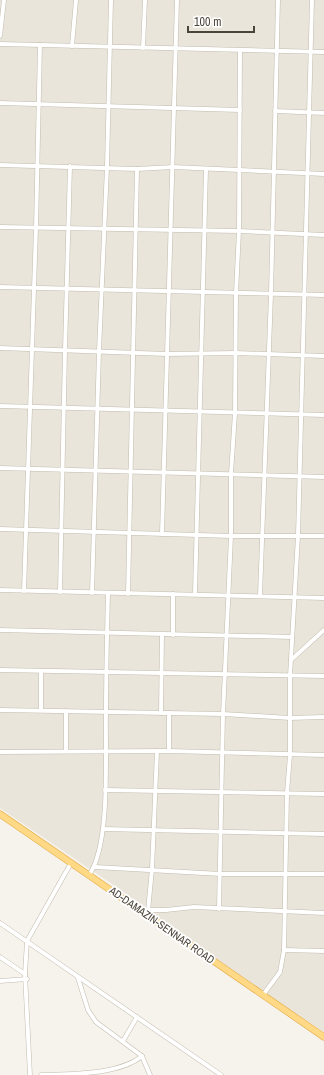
<svg xmlns="http://www.w3.org/2000/svg" width="324" height="1075" font-family="'Archivo Narrow',sans-serif">
	<rect width="100%" height="100%" fill="#f6f3ec"/>
	<!-- residential -->
	<polygon fill="#eae5da" points="0,0 324,0 324,1032 226,966 115,886 0,808"/>
	<g fill="none" stroke-linecap="round" stroke-linejoin="round">
		<!-- minor casing -->
		<g stroke="#c2bbae" stroke-width="5">
			<g id="minor">
				<polyline points="0,36 4,0"/>
				<polyline points="0,44 324,52"/>
				<polyline points="72,46 76,0"/>
				<polyline points="143,48 145,0"/>
				<polyline points="0,103 240,110"/>
				<polyline points="275,111 324,113"/>
				<polyline points="0,165 137,169 173,167 324,174"/>
				<polyline points="0,227 239,231 324,235"/>
				<polyline points="0,287 324,295"/>
				<polyline points="0,348 167,354 236,353 324,356"/>
				<polyline points="0,406 324,415"/>
				<polyline points="0,468 324,477"/>
				<polyline points="0,529 231,536 324,536"/>
				<polyline points="162,534 177,0"/>
				<polyline points="0,590 324,598"/>
				<polyline points="24,591 36,228 40,45"/>
				<polyline points="60,592 65,350 70,166"/>
				<polyline points="92,593 99,351 107,167 111,0"/>
				<polyline points="128,594 137,169"/>
				<polyline points="195,594 206,169"/>
				<polyline points="260,596 271,294 278,0"/>
				<polyline points="0,630 292,637"/>
				<polyline points="173,635 173,594"/>
				<polyline points="291,660 324,630"/>
				<polyline points="0,670 324,676"/>
				<polyline points="41,671 41,710"/>
				<polyline points="0,710 223,714 290,718 324,717"/>
				<polyline points="66,711 66,751"/>
				<polyline points="161,713 162,635"/>
				<polyline points="169,713 169,751"/>
				<polyline points="0,752 169,751 324,755"/>
				<polyline points="105,790 324,794"/>
				<polyline points="103,829 324,834"/>
				<polyline points="95,867 221,874 324,874"/>
				<path d="M89,875C111,844 105,753 106,713C106,673 107,633 108,593"/>
				<polyline points="219,909 223,714 231,536 231,474 235,413 236,293 239,231 240,50"/>
				<polyline points="149,910 166,910 194,907 324,913"/>
				<polyline points="148,911 152,869 157,751"/>
				<polyline points="0,923 221,1075"/>
				<polyline points="284,950 324,951"/>
				<polyline points="0,957 25,974"/>
				<polyline points="78,978 88,1010 96,1022 142,1056 150,1075"/>
				<polyline points="0,981 27,979"/>
				<polyline points="263,995 280,972 284,950 287,793 290,755 290,676 298,536 312,0"/>
				<polyline points="123,1041 137,1017"/>
				<polyline points="30,1075 25,974 27,941 71,863"/>
				<path d="M41,1075C71,1074 119,1075 142,1056"/>
			</g>
		</g>
		<!-- trunk casing -->
		<g stroke="#e0a43c" stroke-width="7">
			<polyline id="trunk" points="0,814 324,1037"/>
		</g>
		<!-- minor -->
		<use href="#minor" stroke="#fff" stroke-width="4"/>
		<!-- trunk -->
		<use href="#trunk" stroke="#ffd985" stroke-width="6"/>
	</g>
	<g text-anchor="middle" stroke-width="3.5" stroke-linejoin="round" paint-order="stroke">
		<!-- street labels -->
		<g font-size="11" fill="#4b4439" stroke="#fff">
			<text transform="translate(162 925) rotate(35)" y="4">AD-DAMAZIN-SENNAR ROAD</text>
		</g>
	</g>
	<!-- scale -->
	<path d="M188 26v6h66v-6" fill="none" stroke="#4b4439" stroke-width="2"/>
	<text x="194" y="26" font-size="12" fill="#4b4439" stroke="#ffffff" stroke-width="3" paint-order="stroke">100 m</text>
</svg>
